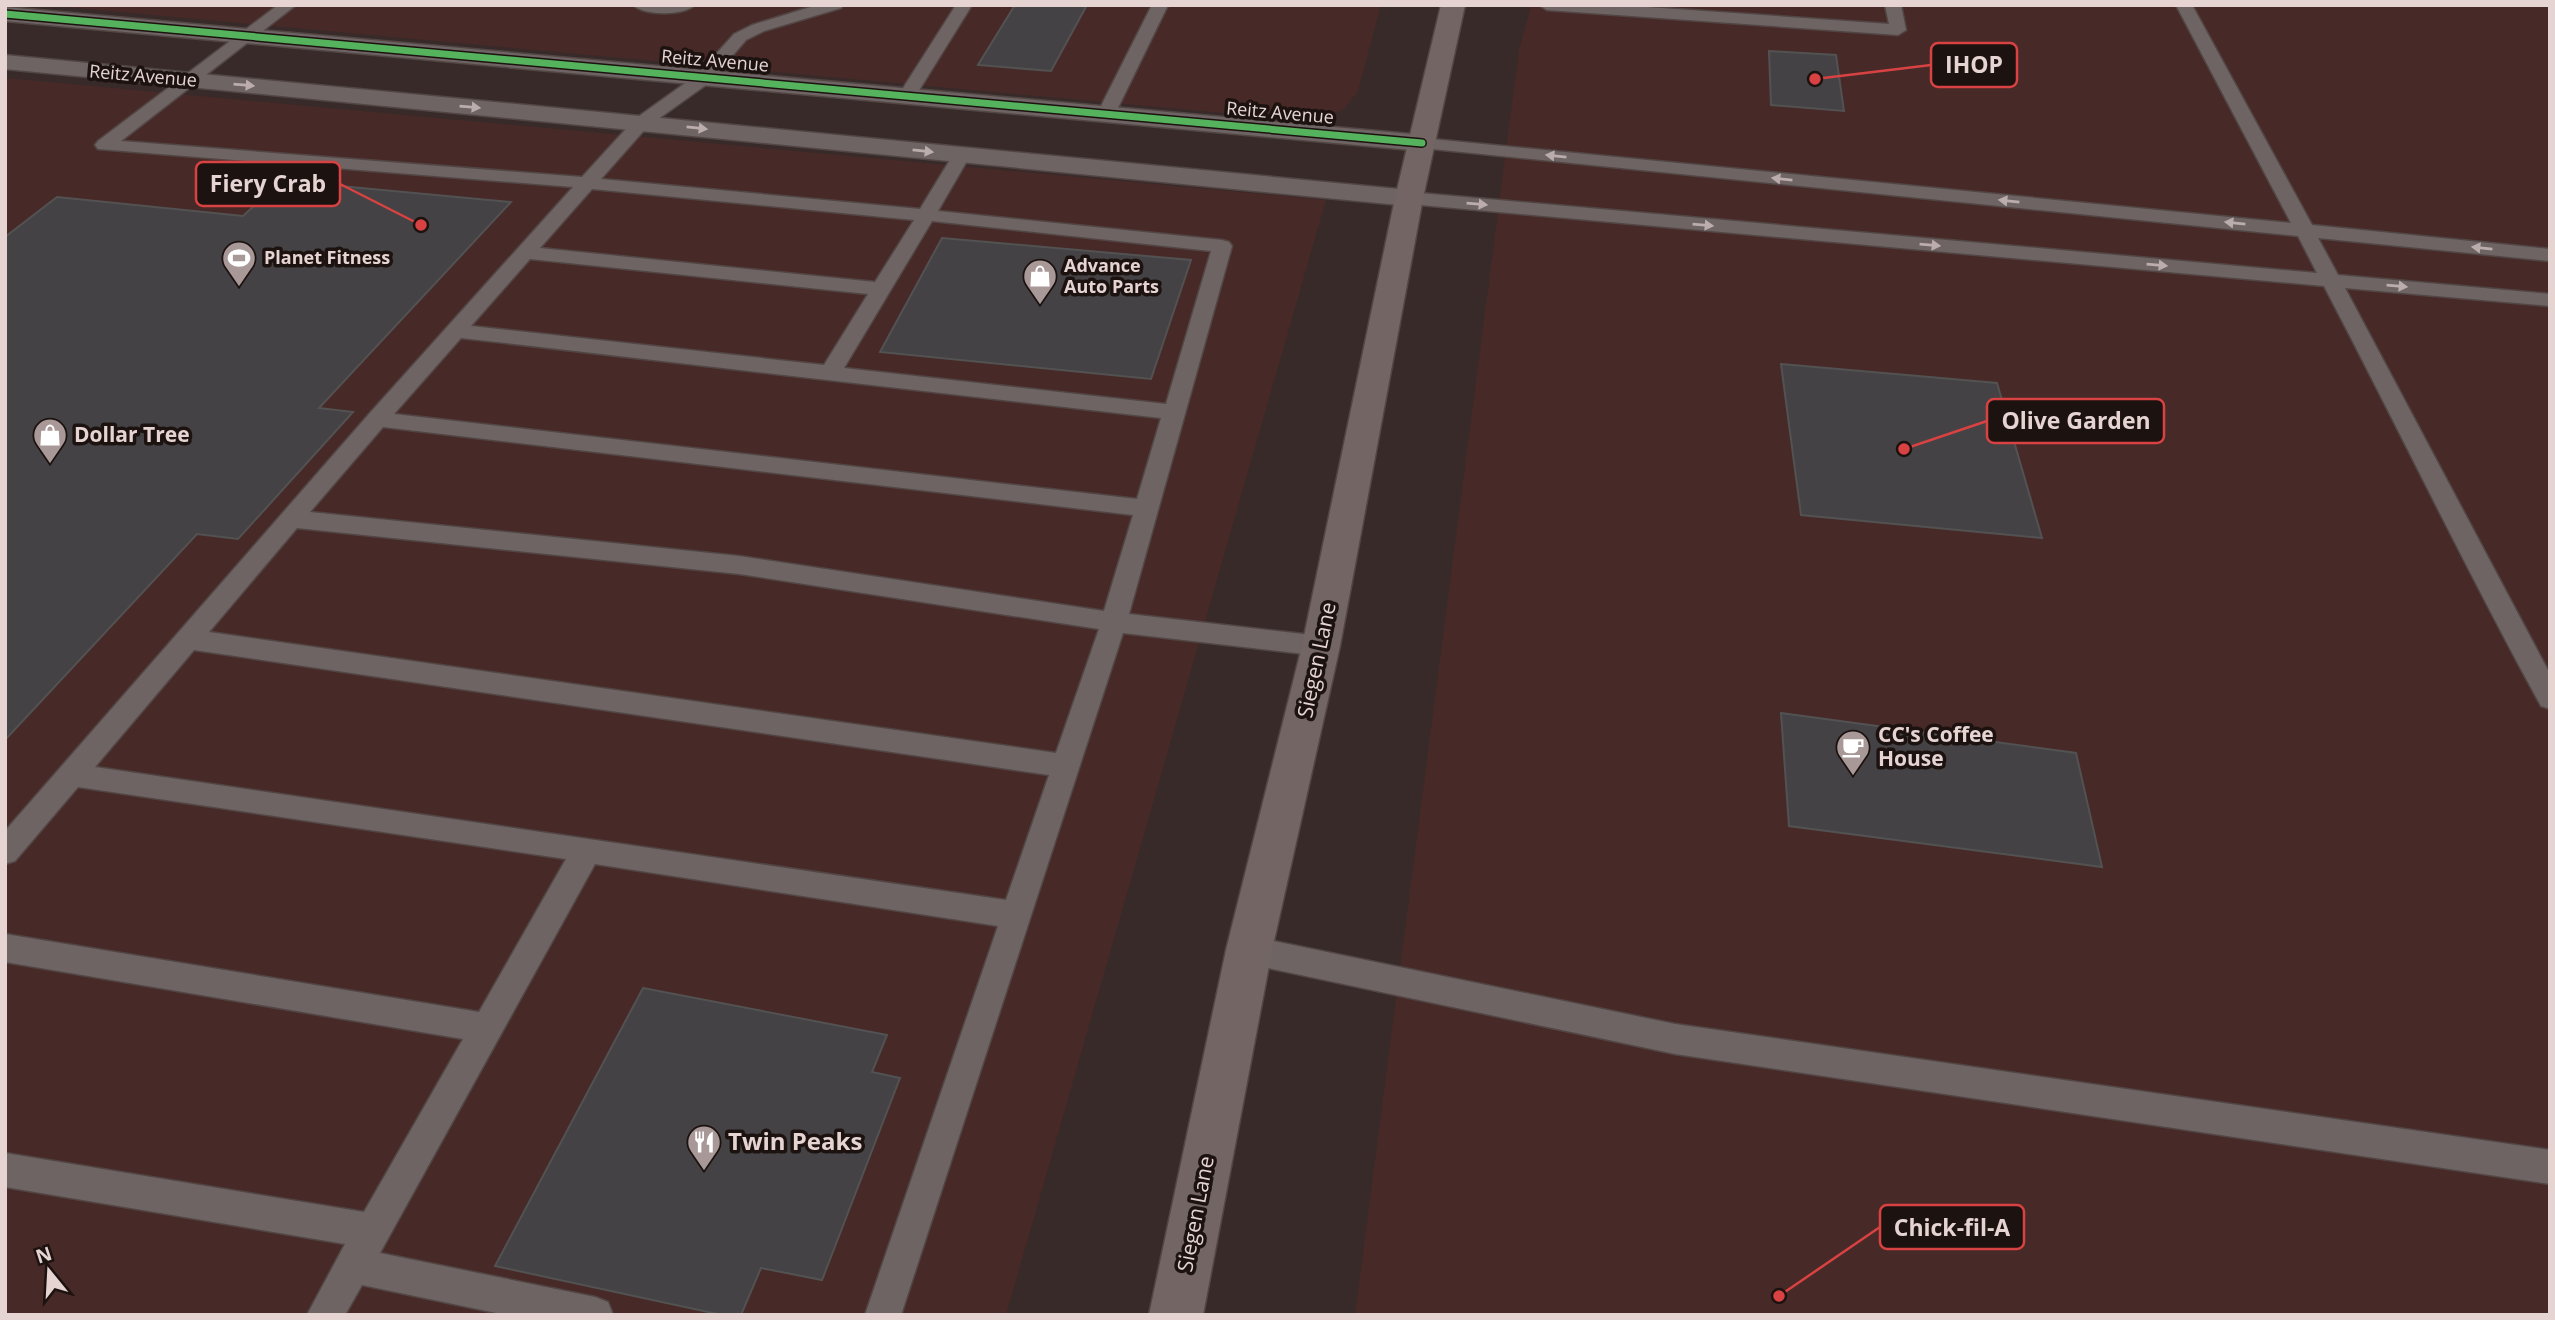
<svg xmlns="http://www.w3.org/2000/svg" width="2555" height="1320" font-family="'Open Sans',sans-serif">
	<rect width="100%" height="100%" fill="#372a29"/>
	<!-- built -->
	<g fill="#472a27">
		<polygon points="43,5 1381,5 1358,91 1345,108 1330,115 1290,119"/>
		<polygon points="1531,5 2550,5 2550,1315 1355,1315 1519,50"/>
		<polygon points="5,78 1326,200 1006,1315 5,1315"/>
	</g>
	<!-- building -->
	<g fill="#444244" stroke="#535253" stroke-width="2">
		<polygon points="1015,5 1087,5 1051,71 978,65"/>
		<polygon points="1769,51 1836,55 1844,111 1771,105"/>
		<polygon points="340,186 511,202 319,408 353,412 238,539 197,534 5,740 5,237 57,197 243,216 265,196 323,202"/>
		<polygon points="942,238 1191,260 1151,379 880,352"/>
		<polygon points="1781,364 1997,383 2042,538 1801,515"/>
		<polygon points="1781,713 2076,753 2102,867 1789,826"/>
		<polygon points="643,988 887,1035 872,1072 900,1078 822,1280 761,1268 741,1315 722,1315 495,1266"/>
	</g>
	<g fill="none" stroke-linecap="round" stroke-linejoin="round">
		<!-- service casing -->
		<g stroke="#524645" stroke-width="3">
			<g id="service">
				<path d="M278,5H296L121,141L582,177L635,119L698,74L734,34L752,25L817,5H843L841,8L764,31L746,40L710,82L647,127L601,179L920,209L956,150L962,149L971,154L938,211L1222,240L1229,242L1232,246L1129,614L1321,636L1330,639L1334,646L1330,653L1321,656L1123,633L901,1315H865L998,926L595,864L380,1253L595,1297L608,1302L613,1315H506L362,1285L345,1315H307L345,1244L5,1187V1153L364,1212L463,1039L5,962V934L479,1012L566,859L78,787L15,861L5,864V831L369,414L573,187L98,149L95,145L98,141ZM592,189L914,220L875,282L540,248ZM932,221L1211,251L1166,404L844,368ZM530,259L868,294L824,365L471,326ZM461,338L1161,418L1137,499L394,414ZM383,427L1133,515L1104,611L739,556L310,512ZM297,528L739,574L1099,629L1056,753L209,632ZM194,650L1049,775L1006,900L95,767Z"/>
				<path d="M633,5H695C683,16 645,16 633,5Z"/>
				<polygon points="956,5 972,5 913,100 901,100 898,96"/>
				<polygon points="1152,5 1168,5 1115,114 1106,119 1100,118 1097,114"/>
				<polygon points="1539,5 1618,5 1889,24 1885,5 1901,5 1906,30 1898,35 1547,10"/>
				<path d="M2176,5H2192L2312,225L2550,249V261L2318,238L2338,275L2550,294V306L2345,288L2550,674V709L2541,706C2465,568 2397,425 2324,286L1409,204L1400,198L1409,192L2317,273L2298,236L1422,148L1413,143L1422,138L2291,223Z"/>
				<polygon points="1249,936 1675,1024 2550,1150 2550,1184 1675,1054 1249,964 1238,960 1234,950 1238,940"/>
			</g>
		</g>
		<!-- minor casing -->
		<g stroke="#524645" stroke-width="3">
			<g id="minor">
				<polygon points="5,7 1422,135 1431,137 1435,143 1431,149 1422,151 5,21"/>
				<polygon points="5,55 1409,190 1419,192 1423,198 1419,204 1409,206 5,69"/>
			</g>
		</g>
		<!-- primary casing -->
		<g stroke="#524645" stroke-width="3">
			<polygon id="primary" points="1441,5 1465,5 1423,198 1340,646 1272,950 1203,1315 1149,1315 1226,950 1302,646 1395,198"/>
		</g>
		<!-- service -->
		<use href="#service" fill="#6e6463" fill-rule="evenodd"/>
		<!-- minor -->
		<use href="#minor" fill="#6e6463" fill-rule="evenodd"/>
		<!-- primary -->
		<use href="#primary" fill="#726563" fill-rule="evenodd"/>
		<!-- cycleway casing -->
		<g stroke="#1c1210" stroke-width="10">
			<polyline id="cycleway" points="5,14 1422,143"/>
		</g>
		<!-- cycleway -->
		<use href="#cycleway" stroke="#56b35d" stroke-width="7"/>
	</g>
	<!-- one-way arrows -->
	<defs><path id="oneway-solid" d="M-6-.8H1V-3.2L6.5 0L1 3.2V.8H-6Z" transform="scale(1.75)"/></defs>
	<g fill="#bbadab">
		<use href="#oneway-solid" transform="translate(244 85) rotate(5)"/>
		<use href="#oneway-solid" transform="translate(470 107) rotate(5)"/>
		<use href="#oneway-solid" transform="translate(697 128) rotate(6)"/>
		<use href="#oneway-solid" transform="translate(923 151) rotate(6)"/>
		<use href="#oneway-solid" transform="translate(1556 156) rotate(-174)"/>
		<use href="#oneway-solid" transform="translate(1782 179) rotate(-174)"/>
		<use href="#oneway-solid" transform="translate(2009 201) rotate(-174)"/>
		<use href="#oneway-solid" transform="translate(1477 204) rotate(5)"/>
		<use href="#oneway-solid" transform="translate(2235 223) rotate(-174)"/>
		<use href="#oneway-solid" transform="translate(1703 225) rotate(5)"/>
		<use href="#oneway-solid" transform="translate(1930 245) rotate(5)"/>
		<use href="#oneway-solid" transform="translate(2482 248) rotate(-174)"/>
		<use href="#oneway-solid" transform="translate(2157 265) rotate(5)"/>
		<use href="#oneway-solid" transform="translate(2397 286) rotate(5)"/>
	</g>
	<!-- icons -->
	<defs>
		<g id="stadium-pin" transform="scale(1.75)"><path d="M0 17L-7.5 6A9.5 9.5 0 1 1 7.5 6Z" fill="#a89897" stroke="#1c1210"/><path d="M0-5a6.5 5 0 1 0 0 10a6.5 5 0 1 0 0-10ZM-3.5-1.8h7v3.6h-7Z" fill="#fff"/></g>
		<g id="shop-pin" transform="scale(1.75)"><path d="M0 17L-7.5 6A9.5 9.5 0 1 1 7.5 6Z" fill="#a89897" stroke="#1c1210"/><path d="M-5-2.5h2.3a2.7 3.5 0 0 1 5.4 0H5L5.5 6h-11ZM-1.5-2.5h3a1.5 2.3 0 0 0-3 0Z" fill="#fff"/></g>
		<g id="cafe-pin" transform="scale(1.75)"><path d="M0 17L-7.5 6A9.5 9.5 0 1 1 7.5 6Z" fill="#a89897" stroke="#1c1210"/><path d="M-5.5-4.5H6V0H3Q3 3.5 0 3.5H-2.5Q-5.5 3.5-5.5 0ZM3-3.2v2h1.7v-2ZM-6 4.5H4V6H-6Z" fill="#fff"/></g>
		<g id="restaurant-pin" transform="scale(1.75)"><path d="M0 17L-7.5 6A9.5 9.5 0 1 1 7.5 6Z" fill="#a89897" stroke="#1c1210"/><path d="M-5-6h1v4h1v-4h1v4h1v-4h1v5L-1.5 .5V6h-2V.5L-5-1ZM5-6V6H3V1.5H1.5Q1.5-4 5-6Z" fill="#fff"/></g>
	</defs>
	<g fill-rule="evenodd">
		<use href="#stadium-pin" x="239" y="258"/>
		<use href="#shop-pin" x="1040" y="276"/>
		<use href="#shop-pin" x="50" y="435"/>
		<use href="#cafe-pin" x="1853" y="747"/>
		<use href="#restaurant-pin" x="704" y="1142"/>
	</g>
	<g text-anchor="middle" stroke-width="7" stroke-linejoin="round" paint-order="stroke">
		<!-- far-street labels -->
		<g font-size="18" fill="#e5d4d2" stroke="#1c1210">
			<text transform="translate(715 61) rotate(5)" y="6">Reitz Avenue</text>
			<text transform="translate(143 76) rotate(5)" y="6">Reitz Avenue</text>
			<text transform="translate(1280 113) rotate(5)" y="6">Reitz Avenue</text>
		</g>
		<!-- far-poi labels -->
		<g font-size="18" font-weight="bold" fill="#e5d4d2" stroke="#1c1210" text-anchor="start">
			<text x="264" y="264">Planet Fitness</text>
			<text x="1064" y="272">Advance<tspan x="1064" dy="21">Auto Parts</tspan></text>
		</g>
		<!-- poi labels -->
		<g font-size="21" font-weight="bold" fill="#e5d4d2" stroke="#1c1210" text-anchor="start">
			<text x="74" y="442">Dollar Tree</text>
			<text x="1878" y="742">CC's Coffee<tspan x="1878" dy="24">House</tspan></text>
		</g>
		<!-- street labels -->
		<g font-size="21" fill="#e5d4d2" stroke="#1c1210">
			<text transform="translate(1317 660) rotate(-78)" y="7">Siegen Lane</text>
			<text transform="translate(1196 1214) rotate(-79)" y="7">Siegen Lane</text>
		</g>
		<!-- near-poi labels -->
		<g font-size="24" font-weight="bold" fill="#e5d4d2" stroke="#1c1210" text-anchor="start">
			<text x="728" y="1150">Twin Peaks</text>
		</g>
	</g>
	<!-- callouts -->
	<path fill="none" stroke="#d84242" stroke-width="2.5" d="M1815 79L1931 65M421 225L340 184M1904 449L1987 421M1779 1296L1880 1227"/>
	<g fill="#d84242" stroke="#1c1210" stroke-width="2.5">
		<circle cx="1815" cy="79" r="7"/>
		<circle cx="421" cy="225" r="7"/>
		<circle cx="1904" cy="449" r="7"/>
		<circle cx="1779" cy="1296" r="7"/>
	</g>
	<g fill="#1c1210" stroke="#d84242" stroke-width="2.5">
		<rect x="1931" y="43" width="86" height="44" rx="7"/>
		<rect x="196" y="162" width="144" height="44" rx="7"/>
		<rect x="1987" y="399" width="177" height="44" rx="7"/>
		<rect x="1880" y="1205" width="144" height="44" rx="7"/>
	</g>
	<g font-size="23" text-anchor="middle" font-weight="bold" fill="#e5d4d2">
		<text x="1974" y="73">IHOP</text>
		<text x="268" y="192">Fiery Crab</text>
		<text x="2076" y="429">Olive Garden</text>
		<text x="1952" y="1236">Chick-fil-A</text>
	</g>
	<!-- border -->
	<rect width="2555" height="1320" fill="none" stroke="#e5d4d2" stroke-width="14"/>
	<!-- north arrow -->
	<g transform="translate(49 1271) rotate(342)" stroke="#1c1210" stroke-width="5" paint-order="stroke">
	<path d="M0-5L12 26L0 18L-12 26Z" fill="#e5d4d2"/>
	<text y="-10" font-size="19" font-weight="bold" text-anchor="middle" fill="#e5d4d2">N</text>
	</g>
</svg>
